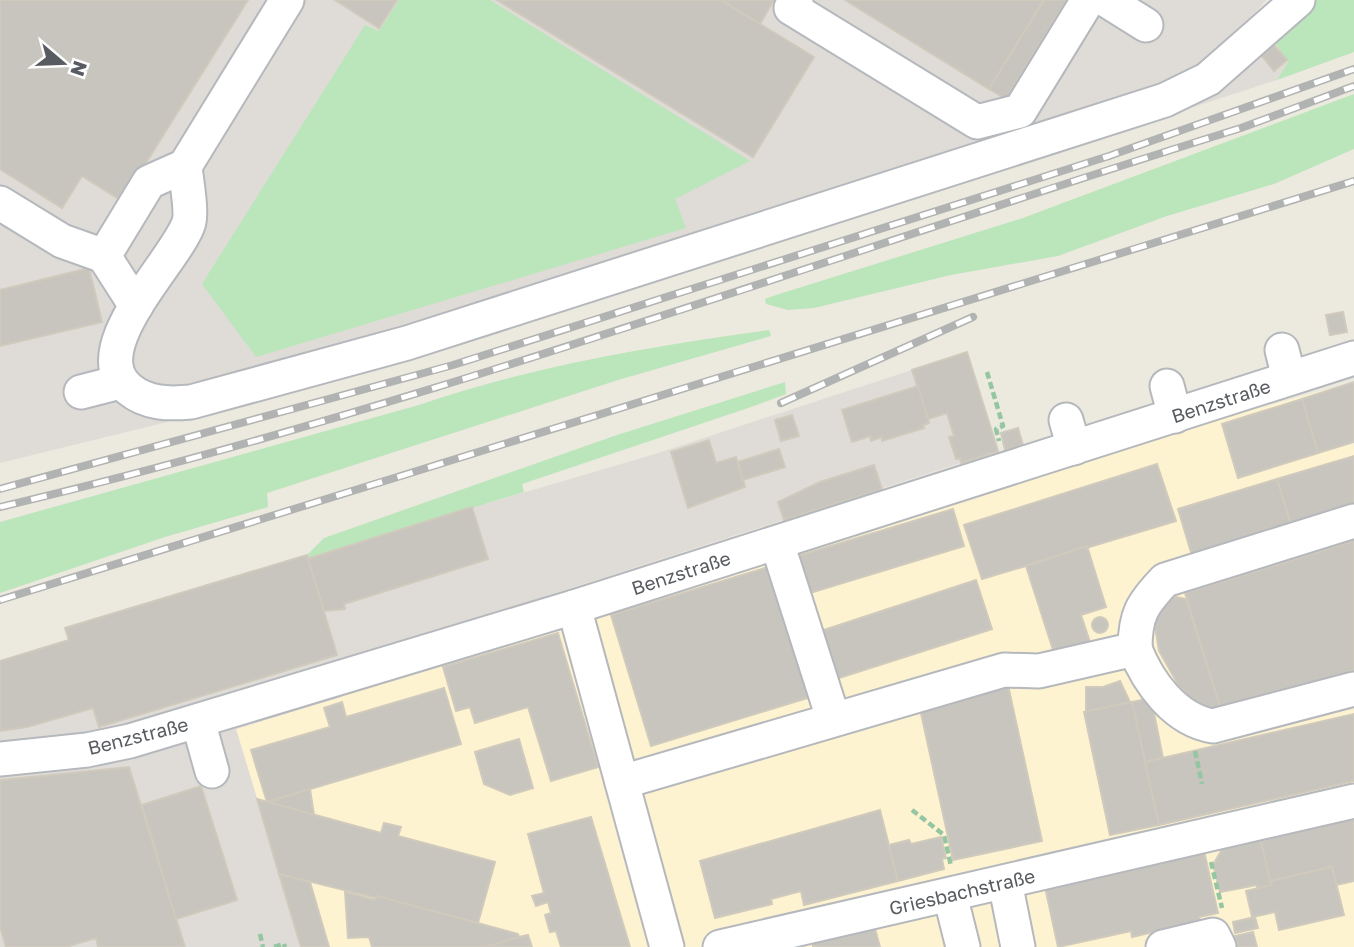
<svg xmlns="http://www.w3.org/2000/svg" width="1354" height="947" font-family="'Golos Text',sans-serif">
	<rect width="100%" height="100%" fill="#ece9df"/>
	<!-- commercial -->
	<polygon fill="#fef3d1" points="1354,382 1354,947 302,947 236,729 612,606 1204,423"/>
	<!-- industrial -->
	<g fill="#dfdcd7">
		<polygon points="0,0 1266,0 1254,14 1288,62 1277,80 380,370 0,463"/>
		<polygon points="967,352 998,451 334,664 341,697 236,729 302,947 0,947 0,661 68,640 65,628 655,454"/>
	</g>
	<!-- green -->
	<g fill="#bbe5ba">
		<polygon points="399,0 490,0 750,161 675,199 686,228 256,357 202,284 365,25 379,31"/>
		<polygon points="1317,0 1354,0 1354,52 1277,80 1288,62 1273,40"/>
		<polygon points="1354,94 1354,149 1274,184 1167,216 1058,256 951,275 814,308 788,310 766,304 765,299 776,295 1023,218"/>
		<path d="M769,330L771,336L618,380L267,493L268,507L165,537L0,593V522L419,405C532,366 652,346 769,330Z"/>
		<polygon points="785,382 786,394 751,407 522,484 524,492 307,559 307,555 324,538 617,435"/>
	</g>
	<!-- building -->
	<g fill="#c8c5be" stroke="#d0cabd" stroke-width="2">
		<polygon points="0,0 248,0 122,201 82,176 62,208 0,169"/>
		<polygon points="335,0 397,0 379,28"/>
		<polygon points="497,0 721,0 814,57 753,157"/>
		<polygon points="721,0 774,0 760,24"/>
		<polygon points="845,0 1044,0 989,89"/>
		<polygon points="1044,0 1067,0 1006,99 989,89"/>
		<polygon points="1274,45 1287,60 1274,71 1262,56"/>
		<polygon points="89,268 102,322 0,346 0,290"/>
		<polygon points="1343,312 1347,332 1330,335 1326,315"/>
		<polygon points="967,352 998,451 961,463 960,458 956,459 949,437 954,436 947,413 928,419 912,370"/>
		<polygon points="1354,382 1354,442 1318,453 1302,399"/>
		<polygon points="918,386 929,423 923,425 924,428 882,441 882,437 871,441 870,436 852,442 842,410"/>
		<polygon points="1302,399 1318,453 1238,478 1222,424"/>
		<polygon points="792,415 799,436 781,441 775,420"/>
		<polygon points="1018,428 1023,445 1005,450 1001,433"/>
		<polygon points="709,440 716,463 736,457 745,487 688,508 671,452"/>
		<polygon points="779,449 785,467 743,480 738,462"/>
		<polygon points="1354,456 1354,510 1292,529 1277,479"/>
		<polygon points="1157,464 1176,521 982,579 964,525"/>
		<polygon points="874,465 882,489 784,520 778,502 820,482"/>
		<polygon points="1277,479 1292,529 1193,559 1178,509"/>
		<polygon points="472,507 488,559 344,604 345,609 324,611 307,559"/>
		<polygon points="953,509 964,546 810,593 798,556"/>
		<polygon points="1354,541 1354,670 1222,713 1185,593"/>
		<polygon points="1087,546 1106,607 1081,615 1091,645 1055,656 1026,566"/>
		<polygon points="307,555 337,655 99,727 93,708 27,727 0,731 0,661 69,640 65,628"/>
		<polygon points="778,564 817,695 651,746 611,615"/>
		<polygon points="976,580 992,629 836,679 821,631"/>
		<polygon points="1176,597 1186,599 1222,713 1209,712 1194,702 1179,686 1159,651 1154,620 1161,604"/>
		<circle cx="1100" cy="625" r="8"/>
		<polygon points="558,633 598,767 551,781 528,707 475,723 470,707 456,711 443,667"/>
		<polygon points="1120,681 1130,702 1086,712 1086,687 1103,687"/>
		<polygon points="1008,685 1042,841 953,860 919,704"/>
		<polygon points="444,688 461,744 267,802 251,750 330,727 324,708 342,702 346,717"/>
		<polygon points="1151,698 1163,758 1145,762 1132,702"/>
		<polygon points="1132,702 1159,825 1110,835 1084,712"/>
		<polygon points="1354,714 1354,781 1159,825 1145,762"/>
		<polygon points="519,739 533,788 510,795 484,784 475,752"/>
		<polygon points="129,767 185,947 98,947 96,938 66,947 6,947 0,927 0,780"/>
		<polygon points="201,786 237,900 176,919 142,805"/>
		<polygon points="310,789 314,815 267,802"/>
		<polygon points="257,799 381,833 384,823 401,827 398,836 495,862 478,923 279,874"/>
		<polygon points="880,810 898,881 804,905 801,891 771,899 772,904 715,918 700,861"/>
		<polygon points="1354,816 1354,881 1336,885 1332,867 1270,881 1260,838"/>
		<polygon points="591,817 630,947 561,947 556,931 550,932 545,915 551,913 548,902 536,906 532,896 544,893 528,834"/>
		<polygon points="941,837 946,858 942,859 944,869 898,881 889,845 909,840 911,844"/>
		<polygon points="1260,838 1271,885 1257,889 1257,885 1220,892 1213,865 1224,846"/>
		<polygon points="1204,851 1218,913 1199,917 1200,921 1132,937 1131,931 1058,947 1045,887"/>
		<polygon points="1332,867 1344,915 1279,930 1275,912 1252,917 1246,891 1271,885 1270,881"/>
		<polygon points="279,874 310,882 329,947 301,947"/>
		<polygon points="345,892 375,900 377,896 518,934 519,937 486,947 372,947 369,937 348,938"/>
		<polygon points="1255,917 1258,928 1235,933 1233,922"/>
		<polygon points="863,926 864,931 875,929 880,947 813,947 813,941"/>
		<polygon points="1253,932 1257,947 1238,947 1235,936"/>
		<polygon points="528,935 532,947 486,947 519,937"/>
	</g>
	<g fill="none" stroke-linecap="round" stroke-linejoin="round">
		<!-- minor casing -->
		<g stroke="#b5b8bc" stroke-width="37">
			<g id="minor">
				<polyline points="796,0 791,8 977,122 1020,111 1088,0"/>
				<polyline points="1106,0 1146,25"/>
				<path d="M185,166C186,179 193,214 188,225C173,264 82,350 129,389C147,404 169,404 191,402L407,343L1165,100L1208,79L1298,0"/>
				<polyline points="0,203 62,241 104,256"/>
				<polyline points="136,306 104,256 149,182 185,166 287,0"/>
				<polyline points="1282,350 1289,378"/>
				<polyline points="1167,386 1175,416"/>
				<polyline points="81,392 120,382"/>
				<polyline points="1066,420 1074,448"/>
				<polyline points="777,543 833,718"/>
				<polyline points="574,607 667,947"/>
				<path d="M1135,649C1135,615 1142,604 1165,580L1354,521"/>
				<polyline points="198,721 212,771"/>
				<polyline points="0,759 87,750 130,741 574,607 1354,358"/>
				<path d="M622,782L1004,670L1039,671L1135,649C1148,682 1175,720 1213,726L1354,689"/>
				<polyline points="1005,882 1018,947"/>
				<polyline points="950,895 963,947"/>
				<polyline points="720,947 1354,801"/>
				<polyline points="1163,947 1213,935 1219,947"/>
			</g>
		</g>
		<!-- path -->
		<g stroke="#93c6a1" stroke-width="4.5" stroke-dasharray="7 3.5" stroke-linecap="butt">
			<polyline points="987,372 1003,426 996,429 999,441"/>
			<polyline points="1195,751 1202,784"/>
			<polyline points="912,810 944,835 951,866"/>
			<polyline points="1211,862 1222,908"/>
			<polyline points="260,934 263,947"/>
			<polyline points="274,947 284,944 285,947"/>
		</g>
		<!-- minor -->
		<use href="#minor" stroke="#fff" stroke-width="33"/>
		<!-- rail casing -->
		<g stroke="#b1b2b2" stroke-width="8">
			<g id="rail">
				<polyline points="781,403 973,317"/>
				<polyline points="0,489 453,365 1109,156 1354,69"/>
				<path d="M0,507C421,408 828,256 1241,128L1354,86"/>
				<polyline points="0,600 1354,181"/>
			</g>
		</g>
		<!-- rail -->
		<use href="#rail" stroke="#fff" stroke-width="5" stroke-dasharray="16" stroke-linecap="butt"/>
	</g>
	<g text-anchor="middle" stroke-width="5" stroke-linejoin="round" paint-order="stroke">
		<!-- street labels -->
		<g font-size="19" fill="#585c61" stroke="#fff">
			<text transform="translate(1221 401) rotate(-18)" y="7">Benzstraße</text>
			<text transform="translate(681 573) rotate(-18)" y="7">Benzstraße</text>
			<text transform="translate(138 736) rotate(-14)" y="7">Benzstraße</text>
			<text transform="translate(962 892) rotate(-13)" y="7">Griesbachstraße</text>
		</g>
	</g>
	<!-- north arrow -->
	<g transform="translate(63 63) rotate(109)" stroke="#ffffff" stroke-width="5" paint-order="stroke">
	<path d="M0-5L12 26L0 18L-12 26Z" fill="#585c61"/>
	<text y="-10" font-size="19" font-weight="bold" text-anchor="middle" fill="#585c61">N</text>
	</g>
</svg>
